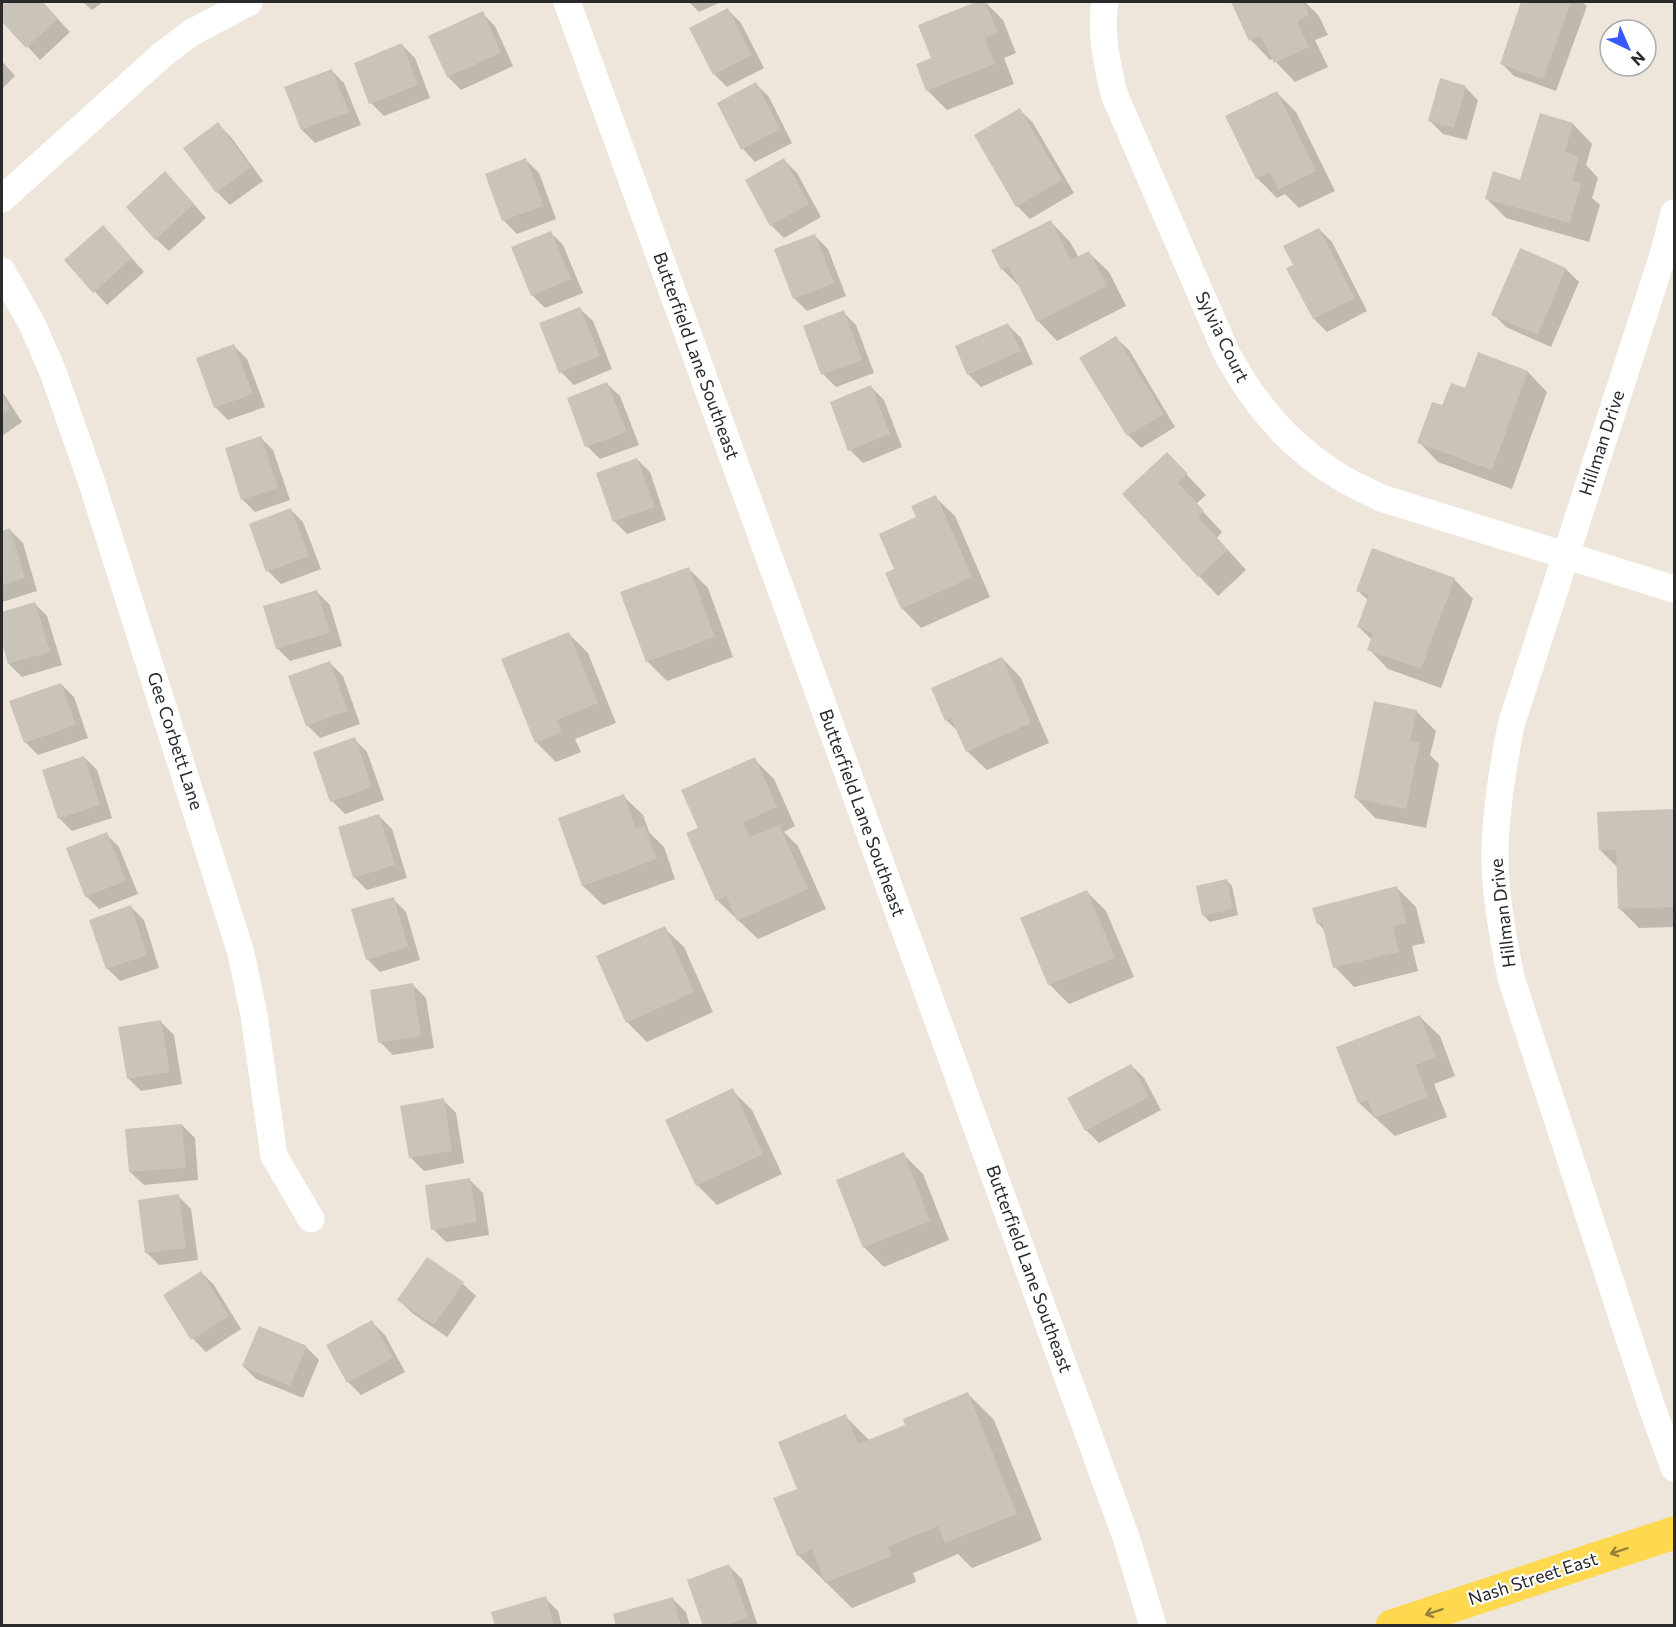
<svg xmlns="http://www.w3.org/2000/svg" width="1676" height="1627" font-family="Commissioner,sans-serif">
	<rect width="100%" height="100%" fill="#eee6db"/>
	<!-- shadow -->
	<g fill="#0003">
		<polygon points="2,2 42,2 70,32 40,60 2,19"/>
		<polygon points="83,2 103,2 92,10"/>
		<polygon points="689,2 721,2 699,12"/>
		<polygon points="980,2 985,2 1003,20 1016,53 1004,58 1014,84 947,110 927,90 933,59 920,25"/>
		<polygon points="1233,2 1305,2 1319,16 1328,35 1315,40 1328,67 1295,82 1273,59 1270,60 1251,40"/>
		<polygon points="1523,2 1582,2 1587,6 1556,91 1514,76 1501,63"/>
		<polygon points="728,10 741,23 764,68 727,87 714,74"/>
		<polygon points="482,13 495,26 513,66 461,90 448,77"/>
		<polygon points="402,45 415,58 430,98 384,116 371,103 356,64"/>
		<polygon points="2,61 15,76 2,89"/>
		<polygon points="331,70 344,83 361,125 315,143 302,130 286,88"/>
		<polygon points="756,84 769,97 792,143 755,162 743,149 719,104"/>
		<polygon points="1465,87 1478,100 1467,140 1443,134 1430,121"/>
		<polygon points="1277,93 1296,112 1335,191 1299,208 1285,194 1277,198 1257,178"/>
		<polygon points="1020,110 1033,123 1074,193 1030,219 1017,206"/>
		<polygon points="218,124 231,137 263,181 230,205 217,192"/>
		<polygon points="1573,124 1592,144 1586,165 1598,178 1592,198 1600,205 1589,242 1506,218 1486,198 1521,181"/>
		<polygon points="526,160 539,173 556,219 517,234 504,221 487,174"/>
		<polygon points="784,160 797,173 821,217 784,238 771,225"/>
		<polygon points="178,186 206,218 169,251 156,239"/>
		<polygon points="1051,222 1070,242 1079,258 1089,253 1109,272 1126,306 1057,341 1038,321 1022,289 1003,270 993,251"/>
		<polygon points="1319,229 1332,242 1367,311 1327,332 1314,319 1288,269 1295,265"/>
		<polygon points="550,232 563,245 583,293 545,308 532,295"/>
		<polygon points="815,236 828,249 846,296 807,311 794,298"/>
		<polygon points="116,240 144,272 107,305 66,260"/>
		<polygon points="1521,250 1566,269 1579,282 1551,347 1506,327 1493,314"/>
		<polygon points="580,309 593,321 612,369 574,385 561,372"/>
		<polygon points="843,312 856,325 874,373 836,387 823,374 805,326"/>
		<polygon points="1008,325 1021,338 1033,364 981,387 968,374"/>
		<polygon points="1116,338 1129,350 1175,427 1141,448 1128,435"/>
		<polygon points="234,346 247,359 265,407 228,420 215,407"/>
		<polygon points="1479,354 1528,372 1547,392 1512,489 1438,462 1419,442 1443,407 1466,390"/>
		<polygon points="607,384 620,396 639,445 600,459 587,446"/>
		<polygon points="871,387 884,400 902,447 863,463 850,450"/>
		<polygon points="2,391 22,422 2,436"/>
		<polygon points="260,437 273,450 290,500 255,512 242,499"/>
		<polygon points="1167,454 1206,495 1196,504 1222,532 1217,538 1246,570 1218,596 1199,576"/>
		<polygon points="637,459 650,472 666,520 627,534 614,521"/>
		<polygon points="935,497 955,516 990,597 921,628 902,608 896,569 918,518"/>
		<polygon points="290,509 303,522 321,569 281,584 268,571"/>
		<polygon points="10,530 23,543 37,591 2,602 2,533"/>
		<polygon points="688,568 708,588 733,657 667,681 647,661"/>
		<polygon points="1454,579 1473,599 1441,688 1388,669 1369,649 1372,640 1359,627 1369,601 1358,591"/>
		<polygon points="317,592 330,605 342,646 290,661 277,648"/>
		<polygon points="34,603 47,616 62,665 22,677 9,664 2,638 2,613"/>
		<polygon points="568,633 588,653 616,723 575,739 581,752 556,762 536,742"/>
		<polygon points="1002,658 1021,678 1049,743 987,770 967,751 960,733 946,720"/>
		<polygon points="330,663 343,676 360,724 320,738 307,725"/>
		<polygon points="61,684 74,697 88,738 38,755 25,742"/>
		<polygon points="1416,711 1436,731 1430,755 1439,764 1426,828 1375,818 1356,798"/>
		<polygon points="354,739 367,752 384,800 345,814 332,801"/>
		<polygon points="84,757 97,770 112,818 72,831 59,818"/>
		<polygon points="754,759 774,779 795,826 784,832 798,846 826,909 758,939 717,900 700,829"/>
		<polygon points="623,796 643,815 649,832 664,847 675,879 603,905 583,886 559,819"/>
		<polygon points="1674,810 1674,927 1639,928 1620,909 1618,868 1600,850 1599,814"/>
		<polygon points="379,816 392,829 407,878 367,890 354,877"/>
		<polygon points="106,834 119,847 138,894 99,909 86,896"/>
		<polygon points="1226,880 1232,886 1238,915 1210,922 1204,916"/>
		<polygon points="1396,887 1416,907 1425,943 1412,946 1418,971 1354,987 1335,967 1325,931 1318,923"/>
		<polygon points="1087,892 1106,911 1134,977 1069,1004 1049,984"/>
		<polygon points="393,899 406,912 420,960 380,972 367,959"/>
		<polygon points="131,907 144,920 159,968 120,981 107,968"/>
		<polygon points="664,928 684,947 713,1012 647,1042 627,1022"/>
		<polygon points="413,985 426,998 434,1048 393,1055 380,1042"/>
		<polygon points="1420,1017 1440,1036 1455,1076 1434,1084 1447,1117 1395,1136 1359,1103"/>
		<polygon points="161,1022 174,1035 182,1084 141,1091 128,1078"/>
		<polygon points="1131,1065 1144,1078 1161,1110 1099,1143 1086,1130"/>
		<polygon points="732,1090 752,1110 782,1174 717,1205 697,1185"/>
		<polygon points="443,1100 456,1113 464,1163 424,1171 411,1158"/>
		<polygon points="182,1125 195,1138 198,1180 144,1185 130,1172"/>
		<polygon points="903,1154 923,1174 949,1240 884,1267 864,1247"/>
		<polygon points="470,1180 483,1193 489,1235 446,1242 433,1229"/>
		<polygon points="178,1196 191,1209 198,1260 159,1265 146,1252"/>
		<polygon points="201,1272 214,1285 241,1329 206,1352 193,1339 165,1295"/>
		<polygon points="463,1284 476,1296 447,1337 412,1313 399,1300"/>
		<polygon points="372,1322 385,1335 405,1372 361,1395 348,1382"/>
		<polygon points="306,1347 319,1360 303,1398 256,1379 243,1366"/>
		<polygon points="968,1394 994,1420 1042,1540 972,1568 958,1554 913,1573 916,1582 852,1608 798,1555 799,1490 845,1416 870,1441 907,1426"/>
		<polygon points="729,1566 742,1579 758,1626 705,1626"/>
		<polygon points="545,1598 558,1611 562,1626 497,1626"/>
		<polygon points="673,1599 686,1612 690,1626 618,1626"/>
	</g>
	<!-- building -->
	<g fill="#c9c3ba">
		<polygon points="2,2 43,2 58,19 26,48 2,22"/>
		<polygon points="976,2 985,2 998,33 985,38 995,64 926,91 916,64 931,58 918,25"/>
		<polygon points="1231,2 1303,2 1309,15 1297,21 1309,47 1274,63 1261,36 1249,41"/>
		<polygon points="1521,2 1571,2 1543,79 1500,64"/>
		<polygon points="728,8 752,55 713,75 689,28"/>
		<polygon points="483,11 501,53 447,77 428,36"/>
		<polygon points="402,43 418,85 369,104 354,63"/>
		<polygon points="332,69 349,112 301,130 284,87"/>
		<polygon points="1440,78 1466,86 1454,128 1428,121"/>
		<polygon points="756,82 780,129 741,150 717,103"/>
		<polygon points="1277,91 1316,171 1278,190 1270,172 1256,179 1225,116"/>
		<polygon points="1020,108 1062,180 1016,207 974,135"/>
		<polygon points="1540,113 1573,123 1565,152 1579,157 1572,181 1581,184 1570,223 1485,199 1493,171 1520,180"/>
		<polygon points="218,122 251,167 216,193 183,148"/>
		<polygon points="526,158 544,206 502,221 485,174"/>
		<polygon points="784,158 809,204 770,226 745,180"/>
		<polygon points="165,171 194,204 155,240 126,207"/>
		<polygon points="1051,220 1071,260 1089,251 1107,286 1037,322 1009,267 1001,270 991,250"/>
		<polygon points="103,225 132,258 93,293 64,260"/>
		<polygon points="1319,228 1355,298 1313,319 1286,268 1293,265 1283,246"/>
		<polygon points="551,231 571,279 531,296 511,247"/>
		<polygon points="815,234 834,283 793,299 774,249"/>
		<polygon points="1520,248 1566,268 1538,335 1491,315"/>
		<polygon points="580,307 600,356 559,373 539,323"/>
		<polygon points="844,310 862,360 821,375 803,326"/>
		<polygon points="1008,323 1021,351 967,375 955,346"/>
		<polygon points="1116,336 1164,414 1127,436 1079,358"/>
		<polygon points="234,344 253,394 214,408 196,358"/>
		<polygon points="1478,352 1528,371 1492,470 1417,443 1432,402 1442,405 1451,383 1465,388"/>
		<polygon points="607,382 627,432 585,447 567,398"/>
		<polygon points="871,385 890,434 848,451 830,402"/>
		<polygon points="2,395 10,409 2,414"/>
		<polygon points="261,436 278,488 241,500 225,448"/>
		<polygon points="1167,452 1188,474 1178,483 1204,511 1198,517 1228,550 1198,577 1122,494"/>
		<polygon points="637,458 655,507 613,522 596,473"/>
		<polygon points="936,495 972,577 901,609 885,573 894,569 879,534 916,517 911,506"/>
		<polygon points="291,508 309,556 266,572 249,524"/>
		<polygon points="10,528 25,578 2,585 2,531"/>
		<polygon points="1372,548 1455,578 1421,669 1367,650 1373,633 1357,627 1369,595 1356,591"/>
		<polygon points="689,567 715,637 646,662 620,592"/>
		<polygon points="317,590 330,633 276,649 263,606"/>
		<polygon points="35,602 50,652 8,664 2,643 2,612"/>
		<polygon points="569,632 598,703 557,720 562,732 535,743 501,659"/>
		<polygon points="1002,657 1031,723 966,752 951,718 945,721 931,688"/>
		<polygon points="330,661 348,711 306,726 288,676"/>
		<polygon points="61,683 76,725 24,743 9,701"/>
		<polygon points="1374,701 1417,710 1410,741 1420,743 1406,809 1354,798"/>
		<polygon points="355,737 372,787 330,802 313,752"/>
		<polygon points="84,756 100,805 58,819 42,770"/>
		<polygon points="755,757 777,807 743,822 750,837 779,825 808,889 737,921 726,896 716,901 686,833 698,828 681,790"/>
		<polygon points="624,794 636,829 644,825 657,859 582,886 558,818"/>
		<polygon points="1674,809 1674,907 1618,909 1616,850 1599,850 1597,812"/>
		<polygon points="379,814 395,865 353,878 338,827"/>
		<polygon points="107,832 126,881 85,897 66,848"/>
		<polygon points="1227,879 1233,909 1202,916 1196,886"/>
		<polygon points="1397,886 1407,923 1393,927 1399,952 1333,968 1322,923 1317,924 1312,908"/>
		<polygon points="1087,890 1115,958 1048,985 1020,918"/>
		<polygon points="394,897 408,947 366,960 351,909"/>
		<polygon points="131,905 147,955 106,969 89,920"/>
		<polygon points="665,926 694,992 626,1023 596,956"/>
		<polygon points="413,983 421,1036 378,1043 370,990"/>
		<polygon points="1420,1015 1436,1057 1416,1065 1428,1097 1374,1118 1368,1100 1358,1103 1336,1047"/>
		<polygon points="161,1020 170,1072 127,1079 118,1027"/>
		<polygon points="1131,1064 1149,1097 1085,1131 1067,1098"/>
		<polygon points="733,1088 763,1154 696,1186 665,1120"/>
		<polygon points="444,1098 452,1151 409,1158 400,1106"/>
		<polygon points="182,1124 186,1168 129,1172 125,1129"/>
		<polygon points="904,1152 930,1221 863,1248 836,1180"/>
		<polygon points="470,1178 477,1222 431,1230 425,1185"/>
		<polygon points="179,1194 186,1248 145,1253 138,1200"/>
		<polygon points="427,1257 464,1282 434,1325 397,1300"/>
		<polygon points="201,1271 229,1316 191,1340 163,1295"/>
		<polygon points="372,1320 393,1358 347,1383 326,1345"/>
		<polygon points="259,1326 307,1346 290,1386 242,1366"/>
		<polygon points="968,1392 1017,1514 945,1543 938,1526 888,1547 892,1556 825,1583 812,1549 797,1556 773,1498 797,1489 778,1442 846,1414 858,1444 905,1425 903,1419"/>
		<polygon points="729,1564 748,1617 724,1626 703,1626 687,1580"/>
		<polygon points="546,1596 554,1626 495,1626 491,1612"/>
		<polygon points="673,1597 681,1626 616,1626 613,1614"/>
	</g>
	<g fill="none" stroke-linecap="round" stroke-linejoin="round">
		<!-- minor -->
		<g stroke="#fff" stroke-width="27">
			<polyline points="567,2 1127,1540 1153,1626"/>
			<path d="M1105,2C1100,33 1107,63 1114,94L1226,352C1253,403 1290,447 1340,477C1353,485 1368,491 1381,498L1674,589"/>
			<polyline points="2,199 162,55 191,33 249,2"/>
			<path d="M1674,213L1664,252L1511,725C1503,766 1496,807 1495,849C1494,892 1503,936 1511,978L1649,1399L1674,1468"/>
			<polyline points="2,271 32,324 53,372 91,480 241,953 254,1015 274,1156 311,1219"/>
		</g>
		<!-- primary -->
		<polyline stroke="#fed84f" stroke-width="33" points="1392,1626 1674,1533"/>
	</g>
	<!-- one-way arrows -->
	<defs><path id="oneway-shaft" d="M-6 0H5M1.5-3L5.5 0L1.5 3" fill="none" stroke-width="1.6" stroke-linecap="round" stroke-linejoin="round" transform="scale(1.5)"/></defs>
	<g stroke="#94813c">
		<use href="#oneway-shaft" transform="translate(1619 1551) rotate(162)"/>
		<use href="#oneway-shaft" transform="translate(1434 1612) rotate(162)"/>
	</g>
	<g text-anchor="middle" stroke-width="4.5" stroke-linejoin="round" paint-order="stroke">
		<!-- street labels -->
		<g font-size="18" fill="#2a2a2a" stroke="#fff">
			<text transform="translate(1222 337) rotate(64)" y="6">Sylvia Court</text>
			<text transform="translate(696 356) rotate(70)" y="6">Butterfield Lane Southeast</text>
			<text transform="translate(1602 443) rotate(-72)" y="6">Hillman Drive</text>
			<text transform="translate(175 741) rotate(72)" y="6">Gee Corbett Lane</text>
			<text transform="translate(862 813) rotate(70)" y="6">Butterfield Lane Southeast</text>
			<text transform="translate(1503 913) rotate(-97)" y="6">Hillman Drive</text>
			<text transform="translate(1029 1269) rotate(70)" y="6">Butterfield Lane Southeast</text>
			<text transform="translate(1533 1579) rotate(-18)" y="6">Nash Street East</text>
		</g>
	</g>
	<!-- border -->
	<rect width="1676" height="1627" fill="none" stroke="#2a2a2a" stroke-width="6"/>
	<!-- north arrow -->
	<g transform="translate(1628 48) rotate(136)"><circle r="28" fill="#ffffff" stroke="#aaaaaa" stroke-width="1.5"/>
	<path d="M0-4.5L10 22L0 15L-10 22Z" fill="#3658ff"/>
	<text y="-9" font-size="16" font-weight="bold" text-anchor="middle" fill="#2a2a2a">N</text>
	</g>
</svg>
